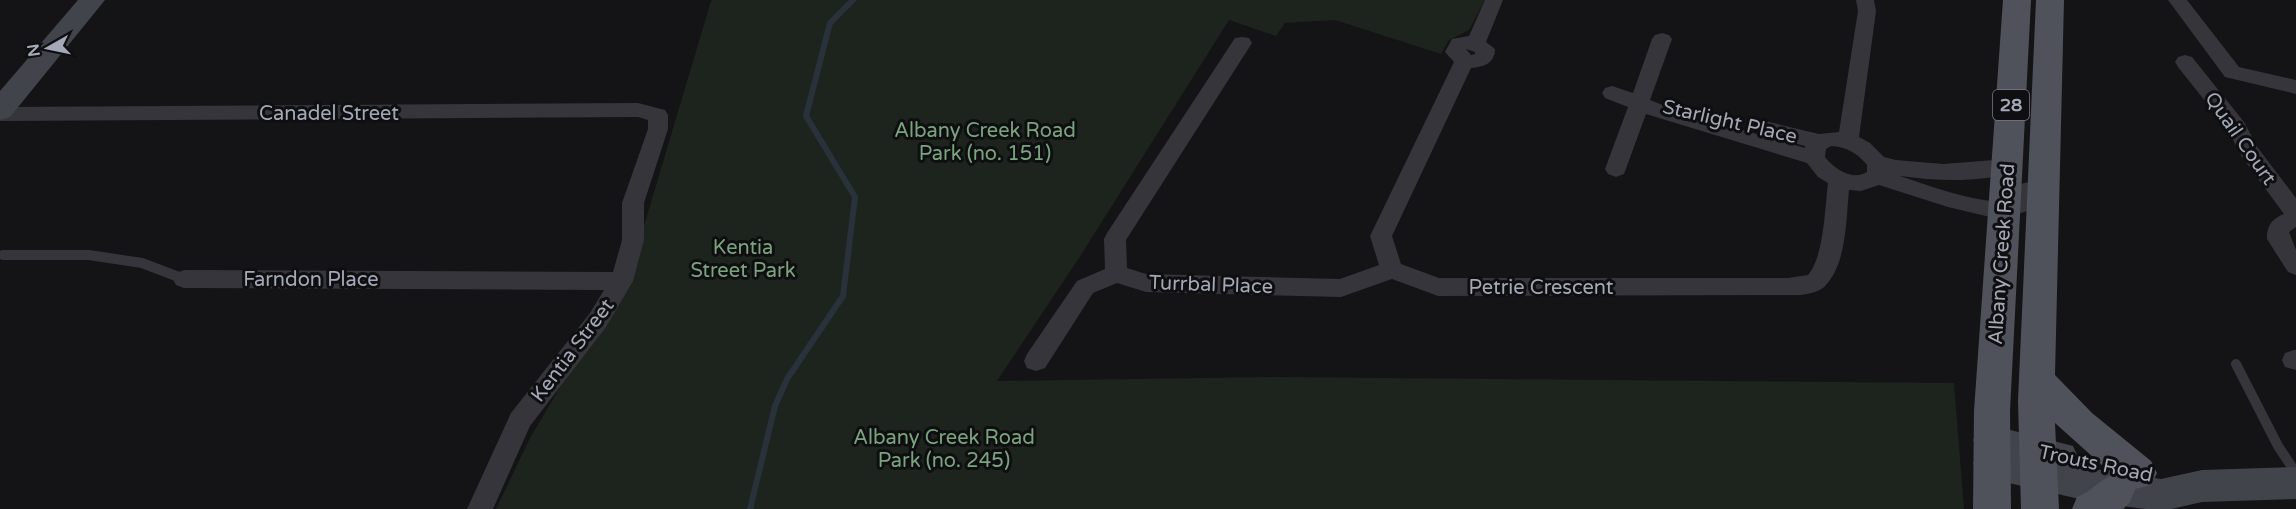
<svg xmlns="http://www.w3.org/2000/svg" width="2296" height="509" font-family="'Varela Round',sans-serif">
	<rect width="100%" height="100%" fill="#141416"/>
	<!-- green -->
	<polygon fill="#1c241d" points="713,0 1485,0 1469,30 1449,40 1441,54 1335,20 1285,23 1276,36 1229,20 1079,258 997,381 1278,377 1954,383 1964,509 496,509 530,438 632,266 711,1"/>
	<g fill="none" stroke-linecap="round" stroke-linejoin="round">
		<!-- stream -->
		<polyline stroke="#29323b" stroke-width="6" points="750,509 775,406 787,379 843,296 855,197 806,116 830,23 853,0"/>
		<!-- lane -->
		<g stroke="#35353b" stroke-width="10">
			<polyline points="3,255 89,255 142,263 184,279"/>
			<polyline points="2236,364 2278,446 2296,473"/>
		</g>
		<!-- street -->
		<g fill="#35353b" fill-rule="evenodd">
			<path d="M1485,0H1503L1486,42L1495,49C1495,63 1484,67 1471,68L1392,236L1401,264L1439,278H1788L1808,275C1824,257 1825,207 1828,183L1818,177L1807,163L1646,114L1624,174L1616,177L1608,174L1605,169L1628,107L1605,98L1602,93L1605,88L1612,86L1633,93L1652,39L1655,35L1662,33L1669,35L1672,39L1650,100L1680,112L1805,148V146L1758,133L1755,128L1758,123L1765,121L1819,134L1839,132L1858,11L1856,0H1874L1876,11L1859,137L1870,143L1884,157L1896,160L1943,164L2007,159L2014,162L2018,167L2014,172C1979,183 1937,181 1900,176C1924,184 1991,209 2013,199L2017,185C2028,182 2039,179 2050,182L2053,188L2050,194L2035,197L2027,211L2006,218L1990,217L1948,207L1879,185L1861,191L1849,190C1846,219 1847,262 1826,285C1820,292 1809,294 1800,295L1438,296L1392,279L1341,297L1146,292L1117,283L1093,293L1045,368L1036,371L1027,368L1024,361L1027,354L1077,281L1105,269L1104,239L1107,233L1235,38L1242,37L1249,38L1252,43L1126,240L1127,268L1146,274L1340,279L1379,265L1370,236L1454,62L1445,52L1452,39L1469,36ZM1466,49L1475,52V54L1471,55ZM1831,146C1847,147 1857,153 1867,165V172C1851,181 1835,169 1825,157L1826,149Z"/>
			<polygon points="2168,0 2187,0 2239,67 2296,80 2296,94 2225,77"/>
			<path d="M2185,55L2192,57L2244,122L2258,148L2296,198V227L2289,232L2296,250V275L2288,272L2267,239C2266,226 2273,218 2284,214L2242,157L2228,130L2178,67L2175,62L2178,57Z"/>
			<polygon points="638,103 665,110 668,115 668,129 644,203 644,240 633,281 606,327 530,426 493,509 467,509 511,413 590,313 604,290 184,288 176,285 173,279 176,273 184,270 613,272 622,240 622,203 648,129 648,120 638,117 0,121 0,107"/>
			<polygon points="2294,350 2296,350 2296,370 2285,367 2282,360 2285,353"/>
		</g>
		<!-- secondary -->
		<g fill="#42444c" fill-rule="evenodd">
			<polygon points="78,0 105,0 10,117 0,120 0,91"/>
			<polygon points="1991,425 2073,446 2078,457 2074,466 2161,479 2202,470 2296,467 2296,499 2202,502 2171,509 2145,509 2093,502 1991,479 1978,474 1973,463 1980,451 1973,440 1979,429"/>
		</g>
		<!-- primary -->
		<g fill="#50525b" fill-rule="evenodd">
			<polygon points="2003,0 2031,0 2010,411 2011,509 1973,509 1974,411"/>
			<path d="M2036,0H2064L2055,375L2092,413L2151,461L2157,473L2151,485L2135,489L2130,502L2123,509H2072L2077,497C2091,492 2099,480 2113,475L2055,423L2059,509H2021L2018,401Z"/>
		</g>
	</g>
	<g text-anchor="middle" stroke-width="6" stroke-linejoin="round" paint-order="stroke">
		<!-- shield labels -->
		<rect fill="#0f0f11" stroke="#777b86" stroke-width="1.5" x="1993" y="90" width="36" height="30" rx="4.5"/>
		<g font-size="18" font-weight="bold" fill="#a4a9b8">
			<text x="2011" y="111">28</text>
		</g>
		<!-- street labels -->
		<g font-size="20" fill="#a4a9b8" stroke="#0f0f11">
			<text x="329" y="120">Canadel Street</text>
			<text transform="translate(1730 121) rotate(13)" y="7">Starlight Place</text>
			<text transform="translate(2241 138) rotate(55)" y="7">Quail Court</text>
			<text transform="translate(2001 254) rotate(-86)" y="7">Albany Creek Road</text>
			<text x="311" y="286">Farndon Place</text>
			<text transform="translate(1211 284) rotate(2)" y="7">Turrbal Place</text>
			<text x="1541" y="294">Petrie Crescent</text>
			<text transform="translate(572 350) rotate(-53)" y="7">Kentia Street</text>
			<text transform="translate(2096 463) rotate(12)" y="7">Trouts Road</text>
		</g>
		<!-- park labels -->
		<g font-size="20" fill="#7aa47e" stroke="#0f0f11">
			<text x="985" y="137">Albany Creek Road<tspan x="985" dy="23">Park (no. 151)</tspan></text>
			<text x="743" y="254">Kentia<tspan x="743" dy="23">Street Park</tspan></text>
			<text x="944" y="444">Albany Creek Road<tspan x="944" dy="23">Park (no. 245)</tspan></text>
		</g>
	</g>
	<!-- north arrow -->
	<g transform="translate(48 48) rotate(261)" stroke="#0f0f11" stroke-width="4.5" paint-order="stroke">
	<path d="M0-4.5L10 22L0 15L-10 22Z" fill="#a4a9b8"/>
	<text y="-9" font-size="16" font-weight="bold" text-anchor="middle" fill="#a4a9b8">N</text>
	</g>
</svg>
